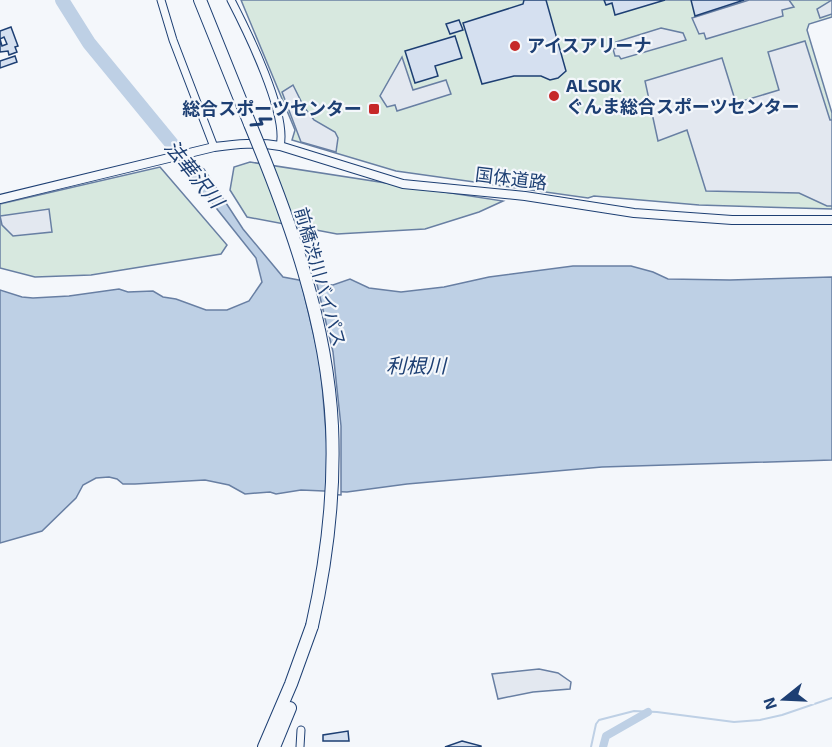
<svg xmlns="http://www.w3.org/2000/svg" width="832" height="747" font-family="'Exo 2','Noto Sans JP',sans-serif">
	<rect width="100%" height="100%" fill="#f4f7fb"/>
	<!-- green -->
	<g fill="#d7e8df" stroke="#687fa3" stroke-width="1.5">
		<polygon points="241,0 832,0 832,17 809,24 807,30 832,113 832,209 699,205 594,196 588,198 396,171 292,140 295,130"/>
		<polygon points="250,162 503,201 479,212 425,229 337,234 247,217 230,190 234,167"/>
		<polygon points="160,167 227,245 221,254 91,275 35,277 0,268 0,204"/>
	</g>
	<!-- parking -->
	<g fill="#e3e8f0" stroke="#687fa3" stroke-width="1.5">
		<polygon points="749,0 789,0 794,7 782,10 783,16 706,39 704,33 699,34 692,18"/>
		<polygon points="832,0 832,14 820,18 817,9"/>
		<polygon points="661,28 683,33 686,40 621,59 619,56 615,56 613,49 618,48 616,42"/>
		<polygon points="805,41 830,120 832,120 832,206 827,206 799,193 706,191 687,130 658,141 645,81 722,58 736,103 779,90 768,52"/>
		<polygon points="402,57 413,90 446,80 451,94 397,111 395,105 387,107 380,96"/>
		<polygon points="293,85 304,107 314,120 335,132 338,138 336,152 301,142 282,92"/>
		<polygon points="49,209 52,232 13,236 2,225 0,216"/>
		<polygon points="539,669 558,673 571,682 570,689 533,692 498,699 492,674"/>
	</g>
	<!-- water -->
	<polygon fill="#bed0e5" stroke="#687fa3" stroke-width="1.5" points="197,166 204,169 243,229 283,277 320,284 333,285 350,279 369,288 401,292 444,287 489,277 573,266 631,266 653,272 668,279 730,280 832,277 832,460 602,467 407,484 347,492 301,490 276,494 270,492 245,494 229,485 205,480 135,484 123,484 117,479 109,477 96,478 83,485 76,498 42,531 0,543 0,290 22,297 33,298 69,296 119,289 128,292 153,291 163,297 176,299 206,310 227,310 249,301 262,282 256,258 213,204 197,175"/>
	<!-- pier -->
	<polygon fill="#f4f7fb" stroke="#687fa3" stroke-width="1.5" points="300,277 316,280 333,352 341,426 341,495 327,494 328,459 322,383 318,353"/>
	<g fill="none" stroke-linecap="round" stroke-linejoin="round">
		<!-- stream -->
		<polyline stroke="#bed0e5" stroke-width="2" points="591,747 596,724 599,720 634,711 657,712 734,722 760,720 782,715 832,698"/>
		<!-- canal -->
		<polyline stroke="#bed0e5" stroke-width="8" points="603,747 606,736 648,712"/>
		<!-- river -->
		<polyline stroke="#bed0e5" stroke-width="14" points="62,0 89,43 208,188"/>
	</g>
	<!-- building -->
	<g fill="#d5e0f0" stroke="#1d3f73" stroke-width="1.5">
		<polygon points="524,0 546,0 566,71 558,78 550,80 541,76 514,76 482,84 463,23 523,4"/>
		<polygon points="604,0 665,0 615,15 612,3 606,5"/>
		<polygon points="691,0 744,0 695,16"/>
		<polygon points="459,20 463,30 450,34 446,24"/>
		<polygon points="11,27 18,46 15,47 17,52 9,55 8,51 0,52 0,39 2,46 7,44 4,37 0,39 0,31"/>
		<polygon points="455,36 462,58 435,66 438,76 415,83 405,51"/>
		<polygon points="15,56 17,62 0,68 0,61"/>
		<polygon points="348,731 349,741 323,741 323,735"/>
		<polygon points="462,741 481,746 481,747 445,747"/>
	</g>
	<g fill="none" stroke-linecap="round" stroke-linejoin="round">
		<!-- minor casing -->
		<g stroke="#1d3f73" stroke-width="9">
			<g id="minor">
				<polyline points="161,0 173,40 214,147"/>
				<path d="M231,0C247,31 288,114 280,146"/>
				<polyline points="300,747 301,730"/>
			</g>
		</g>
		<!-- tertiary casing -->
		<g stroke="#1d3f73" stroke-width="10">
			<path id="tertiary" d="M0,199L214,147C237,144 257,142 280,146L403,184L525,196L634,213L732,220H832"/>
		</g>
		<!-- trunk casing -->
		<g stroke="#1d3f73" stroke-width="14">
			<g id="trunk">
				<polyline points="200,0 250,124"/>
				<polyline points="264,747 291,684 312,626"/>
				<polyline points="274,747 290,708"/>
			</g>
		</g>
		<!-- minor -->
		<use href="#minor" stroke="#f4f7fb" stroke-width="7"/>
		<!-- tertiary -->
		<use href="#tertiary" stroke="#f4f7fb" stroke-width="8"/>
		<!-- trunk -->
		<use href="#trunk" stroke="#f4f7fb" stroke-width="12"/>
		<!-- trunk-bridge casing -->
		<g stroke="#1d3f73" stroke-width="14" stroke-linecap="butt">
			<path id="trunk-bridge" d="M250,124C290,220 327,322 332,426C335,494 327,560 312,626"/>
		</g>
		<!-- trunk-bridge -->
		<use href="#trunk-bridge" stroke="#f4f7fb" stroke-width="12"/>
		<!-- wall -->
		<polyline stroke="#1d3f73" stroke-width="3" points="251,125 262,124 260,119 271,119"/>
	</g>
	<!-- markers -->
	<g fill="#c62828" stroke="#f4f7fb" stroke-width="2">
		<circle cx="515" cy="46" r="6"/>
		<circle cx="554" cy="96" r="6"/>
		<rect x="368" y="103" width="12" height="12" rx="3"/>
	</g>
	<g text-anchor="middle" stroke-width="4.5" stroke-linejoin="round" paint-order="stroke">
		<!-- poi labels -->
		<g font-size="18" font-weight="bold" fill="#1d3f73" stroke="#f4f7fb" text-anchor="start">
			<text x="527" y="52">アイスアリーナ</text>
			<text x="566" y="92">ALSOK<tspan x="566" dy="21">ぐんま総合スポーツセンター</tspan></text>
			<text x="362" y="115" text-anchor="end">総合スポーツセンター</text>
		</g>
		<!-- street labels -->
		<g font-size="18" fill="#1d3f73" stroke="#f4f7fb">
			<text transform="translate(511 179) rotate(7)" y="6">国体道路</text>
			<text transform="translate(320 277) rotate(74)" y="6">前橋渋川バイパス</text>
		</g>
		<!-- water labels -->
		<g font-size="20" font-style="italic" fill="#1d3f73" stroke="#f4f7fb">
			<text transform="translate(194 174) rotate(51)" y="7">法華沢川</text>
			<text x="416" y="373">利根川</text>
		</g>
	</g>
	<!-- north arrow -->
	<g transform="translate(784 699) rotate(252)" stroke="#f4f7fb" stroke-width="4.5" paint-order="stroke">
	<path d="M0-4.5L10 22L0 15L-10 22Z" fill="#1d3f73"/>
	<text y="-9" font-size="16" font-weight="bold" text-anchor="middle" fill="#1d3f73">N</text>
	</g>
</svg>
